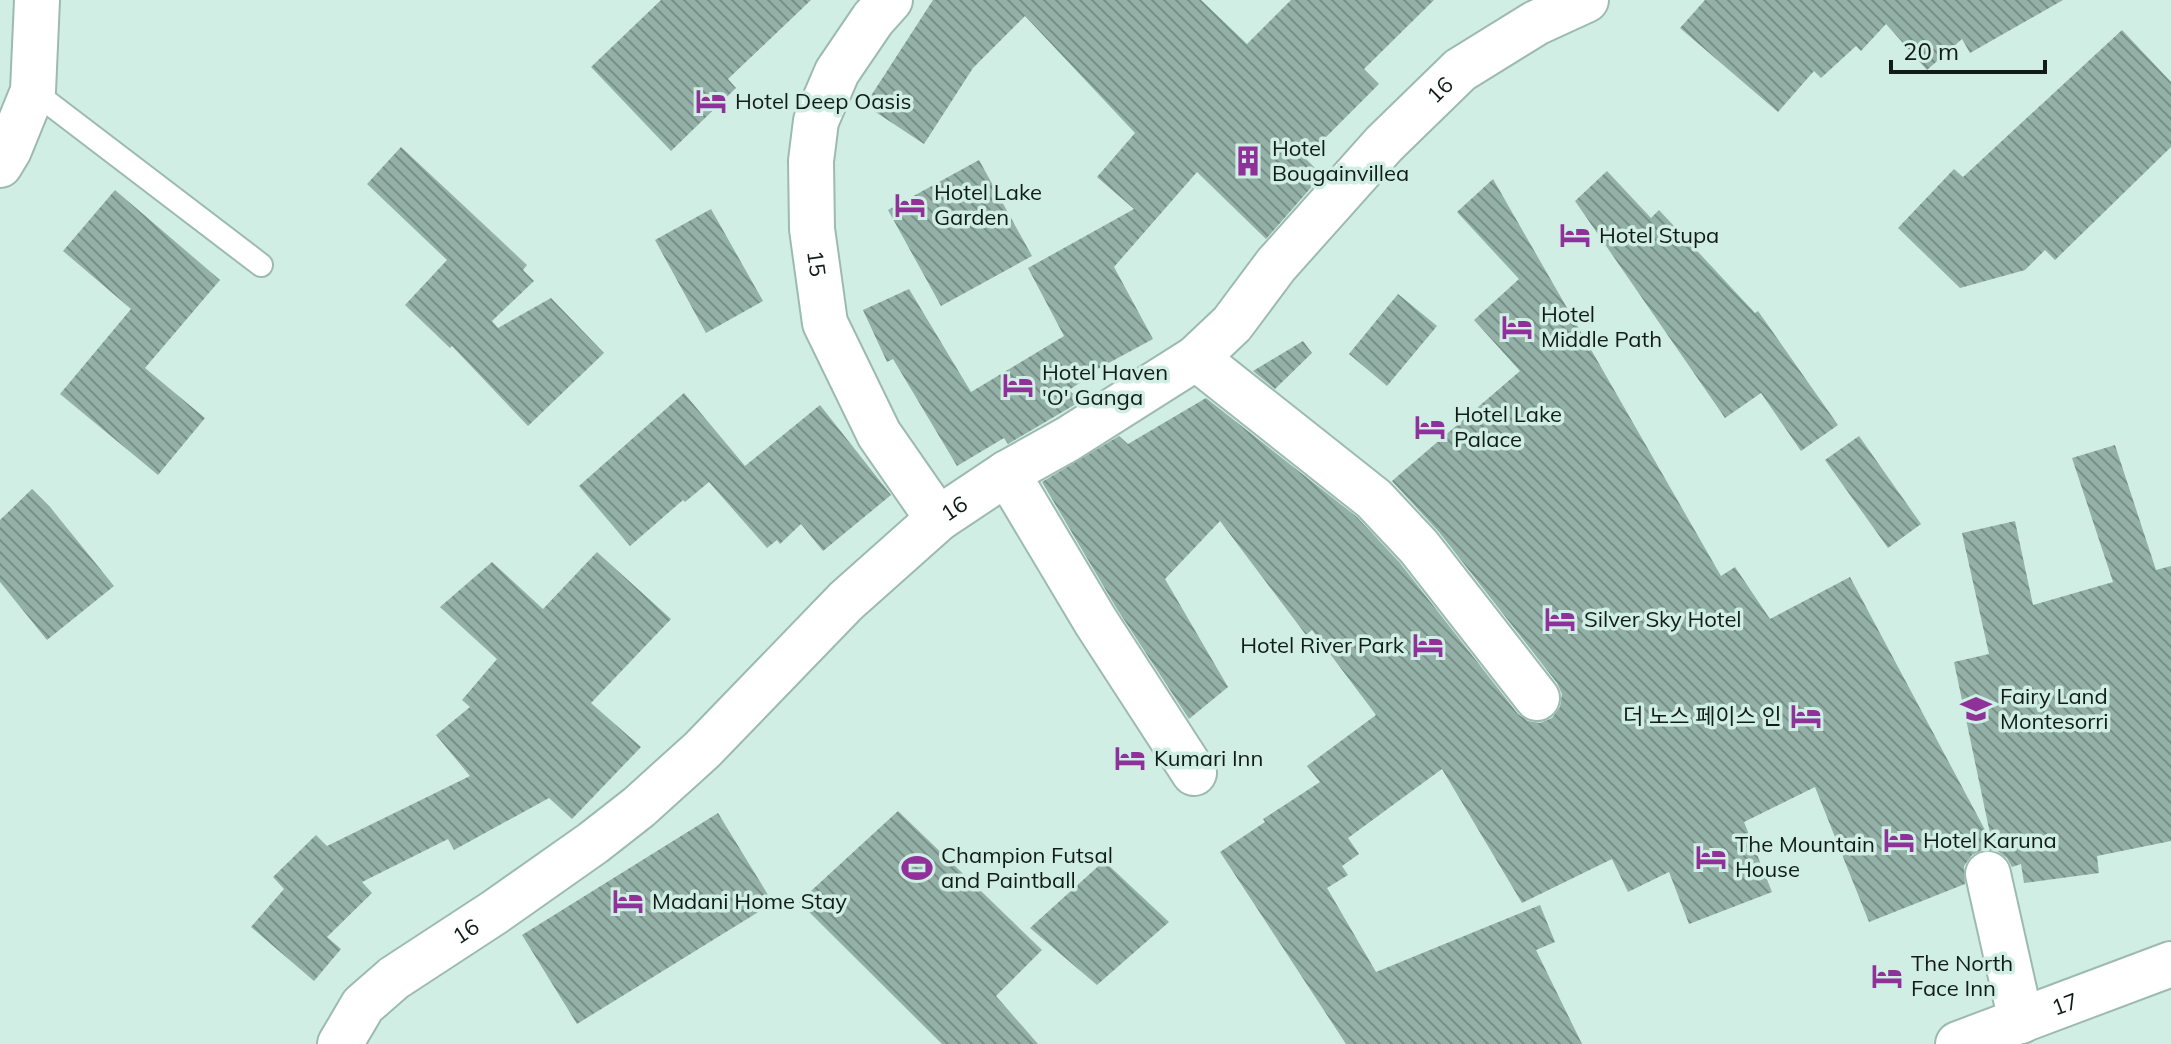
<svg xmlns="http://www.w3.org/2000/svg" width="2171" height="1044" font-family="Mulish,'Noto Sans KR',sans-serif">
	<defs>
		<pattern id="building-back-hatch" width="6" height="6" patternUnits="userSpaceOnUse" patternTransform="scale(2)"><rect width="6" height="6" fill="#94b1a8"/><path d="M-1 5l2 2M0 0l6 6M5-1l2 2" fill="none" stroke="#778f88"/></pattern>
	</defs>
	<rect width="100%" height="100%" fill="#d0eee4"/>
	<!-- building -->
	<g fill="url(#building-back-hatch)">
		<polygon points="661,0 811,0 728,79 736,88 671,151 591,67"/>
		<polygon points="933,0 1201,0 1247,44 1291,0 1434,0 1364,69 1379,84 1305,158 1322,175 1266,239 1197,172 1114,267 1153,339 1079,379 1081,382 1069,390 1081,401 1008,444 1004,438 957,466 893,359 887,362 863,310 909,289 971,392 1064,336 1028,268 1134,209 1097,177 1135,133 1025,16 973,68 924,144 865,105"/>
		<polygon points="1705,0 2063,0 1970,53 1962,39 1927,70 1886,24 1861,51 1856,46 1821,78 1814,71 1778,112 1680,28"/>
		<polygon points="2122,30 2171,82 2171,147 2055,260 2045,250 2025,270 1960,288 1898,228 1954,169 1963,177"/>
		<polygon points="401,147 527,265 523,270 534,281 492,321 498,328 551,298 604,353 528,426 452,346 450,348 405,305 447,260 367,184"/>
		<polygon points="979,160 1032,256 941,306 888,210"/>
		<polygon points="1607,171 1651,218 1659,210 1755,313 1758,311 1838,425 1801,451 1761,393 1725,418 1575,201"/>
		<polygon points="1493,179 1721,576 1735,567 1770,619 1850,577 1992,843 1954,662 1989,654 1962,533 2015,521 2033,605 2113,582 2072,458 2115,445 2156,570 2171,566 2171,841 2097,856 2099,873 2024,883 2021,864 2012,867 2007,858 1996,850 1982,850 1972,855 1964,866 1965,884 1869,922 1815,787 1744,822 1772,892 1689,924 1669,872 1628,892 1612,859 1522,903 1442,769 1348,838 1359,854 1342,866 1348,875 1327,888 1376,972 1540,905 1555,942 1536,950 1582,1044 1346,1044 1220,852 1265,822 1263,819 1320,782 1307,766 1376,715 1312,630 1306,635 1220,521 1165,579 1228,687 1189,719 1117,609 1042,482 1119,436 1128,444 1206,398 1357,517 1400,563 1518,714 1528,721 1540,723 1552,718 1560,707 1562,694 1557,683 1439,532 1392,481 1520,371 1474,320 1519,279 1457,212"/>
		<polygon points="115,190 220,280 145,368 205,418 158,475 60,394 131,309 63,251"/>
		<polygon points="711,209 763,301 706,333 655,240"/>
		<polygon points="1398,294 1437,326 1387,386 1349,354"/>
		<polygon points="1303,341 1312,353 1275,389 1253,371"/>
		<polygon points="684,393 745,466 820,405 891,495 823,551 801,524 780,544 777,540 767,548 709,482 685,502 683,500 630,546 579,486"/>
		<polygon points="1859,436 1921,524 1888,548 1825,460"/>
		<polygon points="32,489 50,507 114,586 47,640 0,582 0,520"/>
		<polygon points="597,552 671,619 591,703 641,747 572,819 549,798 454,850 448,839 362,882 372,893 327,937 341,949 314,981 251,927 284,889 273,877 316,835 327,846 470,776 436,735 470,707 462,700 497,659 440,607 492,562 543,609"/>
		<polygon points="898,811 1042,950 996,996 1038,1044 942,1044 799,902"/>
		<polygon points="718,813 773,903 577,1024 522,935"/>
		<polygon points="1104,861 1169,922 1097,985 1030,928"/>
	</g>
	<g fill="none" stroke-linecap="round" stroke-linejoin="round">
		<!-- lane casing -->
		<g stroke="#9dbab1" stroke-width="26">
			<polyline id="lane" points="33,91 261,265"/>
		</g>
		<!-- street casing -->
		<g stroke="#9dbab1" stroke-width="48">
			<g id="street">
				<path id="s1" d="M890,0L873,19L837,72L816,121L811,161L812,229L825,323L879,434L938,519"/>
				<polyline points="0,165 9,150 33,91 37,0"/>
				<polyline points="1196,358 1374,499 1419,547 1537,698"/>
				<polyline points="1007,473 1096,622 1194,773"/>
				<polyline points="1988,874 2021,1021"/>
				<path id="s2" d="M340,1044L363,1005L394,978L495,912L593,843L639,807L702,750L846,601L938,519L1007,473L1068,439L1196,358L1232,324L1276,265L1384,144L1460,70L1536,23L1586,0"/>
				<path id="s3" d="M1958,1044L2171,964"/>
			</g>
		</g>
		<!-- lane -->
		<use href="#lane" stroke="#fff" stroke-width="22"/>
		<!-- street -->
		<use href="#street" stroke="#fff" stroke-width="44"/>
	</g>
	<!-- icons -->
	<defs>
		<g id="hotel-bare" transform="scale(2.4)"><path d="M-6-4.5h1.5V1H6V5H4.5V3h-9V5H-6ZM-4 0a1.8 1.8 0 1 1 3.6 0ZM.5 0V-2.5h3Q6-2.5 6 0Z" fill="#90319a" stroke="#d0eee4" stroke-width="2.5" paint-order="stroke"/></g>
		<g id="building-bare" transform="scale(2.4)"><path d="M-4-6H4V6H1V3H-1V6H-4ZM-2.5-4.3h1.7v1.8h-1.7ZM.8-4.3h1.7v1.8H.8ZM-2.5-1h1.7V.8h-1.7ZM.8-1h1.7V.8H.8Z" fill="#90319a" stroke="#d0eee4" stroke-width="2.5" paint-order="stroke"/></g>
		<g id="school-bare" transform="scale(2.4)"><path d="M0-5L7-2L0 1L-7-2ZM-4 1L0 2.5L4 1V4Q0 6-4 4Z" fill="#90319a" stroke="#d0eee4" stroke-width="2.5" paint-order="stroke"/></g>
		<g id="stadium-bare" transform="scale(2.4)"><path d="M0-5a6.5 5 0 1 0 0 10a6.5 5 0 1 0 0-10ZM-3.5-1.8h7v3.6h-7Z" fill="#90319a" stroke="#d0eee4" stroke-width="2.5" paint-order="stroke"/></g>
	</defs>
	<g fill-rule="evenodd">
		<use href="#hotel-bare" x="711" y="101"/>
		<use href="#building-bare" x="1248" y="161"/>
		<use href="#hotel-bare" x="910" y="205"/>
		<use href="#hotel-bare" x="1575" y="235"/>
		<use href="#hotel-bare" x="1517" y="327"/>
		<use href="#hotel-bare" x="1018" y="385"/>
		<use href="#hotel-bare" x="1430" y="427"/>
		<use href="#hotel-bare" x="1560" y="619"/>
		<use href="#hotel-bare" x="1428" y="645"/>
		<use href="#school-bare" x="1976" y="709"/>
		<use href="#hotel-bare" x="1806" y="716"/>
		<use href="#hotel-bare" x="1130" y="758"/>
		<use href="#hotel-bare" x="1899" y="840"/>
		<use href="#hotel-bare" x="1711" y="857"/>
		<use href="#stadium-bare" x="917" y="868"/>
		<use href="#hotel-bare" x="628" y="901"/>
		<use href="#hotel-bare" x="1887" y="976"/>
	</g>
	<g text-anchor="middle" stroke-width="7" stroke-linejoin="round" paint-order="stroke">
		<!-- street labels -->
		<g font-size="22" fill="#111c19" stroke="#d0eee4">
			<text dy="8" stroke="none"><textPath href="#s2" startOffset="1468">16</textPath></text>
			<text dy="8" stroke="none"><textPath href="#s1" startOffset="286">15</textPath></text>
			<text dy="8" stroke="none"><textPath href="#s2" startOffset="820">16</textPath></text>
			<text dy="8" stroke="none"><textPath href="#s2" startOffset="172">16</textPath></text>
			<text dy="8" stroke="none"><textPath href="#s3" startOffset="114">17</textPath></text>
		</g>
		<!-- poi labels -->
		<g font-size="22" fill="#111c19" stroke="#d0eee4" text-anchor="start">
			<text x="735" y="109">Hotel Deep Oasis</text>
			<text x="1272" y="156">Hotel<tspan x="1272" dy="25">Bougainvillea</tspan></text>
			<text x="934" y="200">Hotel Lake<tspan x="934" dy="25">Garden</tspan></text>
			<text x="1599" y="243">Hotel Stupa</text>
			<text x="1541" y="322">Hotel<tspan x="1541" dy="25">Middle Path</tspan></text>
			<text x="1042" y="380">Hotel Haven<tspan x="1042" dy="25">'O' Ganga</tspan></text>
			<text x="1454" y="422">Hotel Lake<tspan x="1454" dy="25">Palace</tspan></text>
			<text x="1584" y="627">Silver Sky Hotel</text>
			<text x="1404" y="653" text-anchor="end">Hotel River Park</text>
			<text x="2000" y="704">Fairy Land<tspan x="2000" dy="25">Montesorri</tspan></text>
			<text x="1782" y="724" text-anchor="end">더 노스 페이스 인</text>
			<text x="1154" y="766">Kumari Inn</text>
			<text x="1923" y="848">Hotel Karuna</text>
			<text x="1735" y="852">The Mountain<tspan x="1735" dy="25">House</tspan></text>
			<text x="941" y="863">Champion Futsal<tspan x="941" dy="25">and Paintball</tspan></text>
			<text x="652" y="909">Madani Home Stay</text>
			<text x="1911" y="971">The North<tspan x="1911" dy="25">Face Inn</tspan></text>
		</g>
	</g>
	<!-- scale -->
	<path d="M1891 60v12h154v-12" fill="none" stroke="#111c19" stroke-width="4"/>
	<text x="1903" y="60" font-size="24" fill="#111c19" stroke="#d0eee4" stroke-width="6" paint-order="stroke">20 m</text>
</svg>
